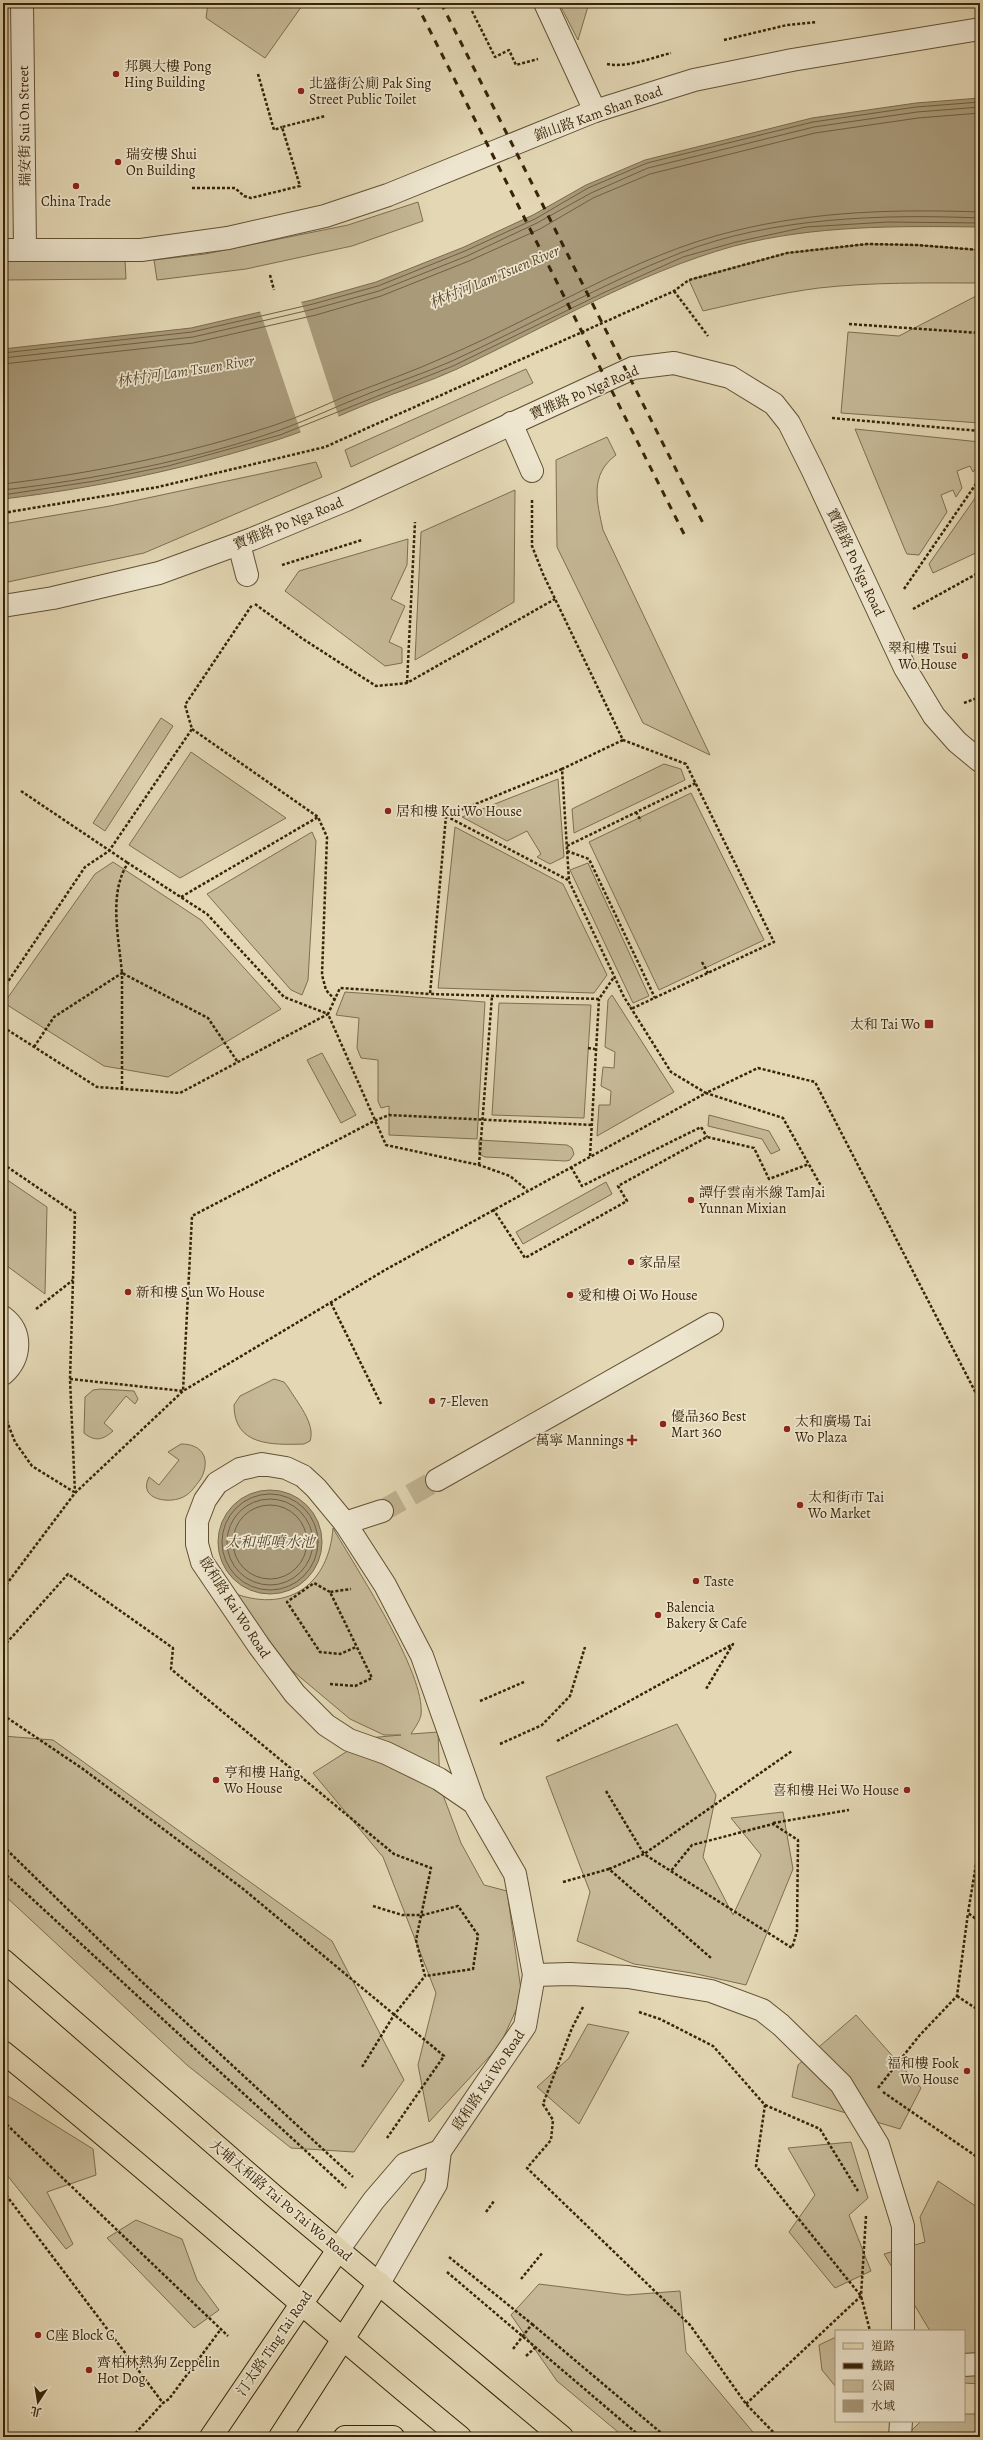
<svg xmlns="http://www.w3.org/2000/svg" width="983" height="2440" font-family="Alegreya,'Noto Serif TC',serif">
	<rect width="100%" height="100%" fill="#e3d7b4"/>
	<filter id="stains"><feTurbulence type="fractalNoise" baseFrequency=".005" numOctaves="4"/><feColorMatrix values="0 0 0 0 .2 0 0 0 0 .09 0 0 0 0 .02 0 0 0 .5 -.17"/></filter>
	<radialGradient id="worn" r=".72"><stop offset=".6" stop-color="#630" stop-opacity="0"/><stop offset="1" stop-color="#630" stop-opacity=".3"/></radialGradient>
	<!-- green -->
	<g fill="#c6b997" stroke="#7e6e50">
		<polygon points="208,3 304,3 265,58 206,18"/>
		<polygon points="559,3 589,3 578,40"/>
		<polygon points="418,202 423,221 352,246 246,269 157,280 154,260 205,254 348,225"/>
		<path d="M867,244L917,245L980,250V283C927,283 872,282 819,288C780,293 742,302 703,311L689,280L787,253Z"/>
		<polygon points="125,260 126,279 3,280 3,261"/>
		<polygon points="980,294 980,423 841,413 848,332 899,336"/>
		<polygon points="526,369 533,383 351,467 345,450"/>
		<polygon points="855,429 980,442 980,462 973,472 970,466 957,471 962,488 956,497 953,490 941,495 947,512 919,555 907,554 905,550"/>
		<path d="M607,437L616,455C589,475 597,502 603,530L710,755L643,723L557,547L556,460Z"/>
		<polygon points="316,462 322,477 144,553 3,583 3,524 110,506"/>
		<polygon points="515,490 514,602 415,660 421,532"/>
		<polygon points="980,491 980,551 933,573 929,564"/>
		<polygon points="408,539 407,565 391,599 405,606 389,642 402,648 402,663 385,666 285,591 299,571"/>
		<polygon points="161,718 173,726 105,831 93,823"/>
		<polygon points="191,752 286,818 180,878 129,845"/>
		<polygon points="664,764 681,769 685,780 574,833 572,809"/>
		<polygon points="558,779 564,857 550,864 537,857 541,854 527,831 507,841 462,817"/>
		<polygon points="691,793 764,940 659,990 589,842"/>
		<polygon points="455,827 563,884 607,975 594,993 438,988"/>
		<polygon points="312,832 316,841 308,980 302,995 291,990 207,894"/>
		<polygon points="113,862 201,920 281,1009 168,1077 104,1066 4,1003 95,874"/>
		<polygon points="588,863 649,996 633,1003 570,870"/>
		<polygon points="345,992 485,1002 477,1139 389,1135 389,1106 381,1108 378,1101 378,1060 361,1058 357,1048 359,1018 336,1015"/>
		<polygon points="612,995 674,1092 597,1136 599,1105 610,1105 611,1091 601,1086 603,1067 614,1068 615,1052 605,1047 608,1000"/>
		<polygon points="499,1003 591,1005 584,1118 492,1115"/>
		<polygon points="322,1053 356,1115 341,1123 307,1060"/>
		<polygon points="709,1115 769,1131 780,1150 771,1154 762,1139 708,1126"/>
		<polygon points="479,1140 567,1145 572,1148 574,1154 570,1160 566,1161 485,1157 479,1154"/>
		<polygon points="3,1177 47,1207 45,1294 3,1263"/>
		<polygon points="606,1182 612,1194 523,1244 516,1232"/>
		<path d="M274,1379L284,1382L288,1387C297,1402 316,1424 310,1441L304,1444C272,1445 234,1446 234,1405L240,1396Z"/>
		<path d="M100,1389L134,1391L138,1399L135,1404L126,1396L104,1423L113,1431C103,1440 95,1442 84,1433L85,1397L93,1390Z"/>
		<path d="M181,1444C191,1444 200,1447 204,1456C207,1464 204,1474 200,1480C195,1486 192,1492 185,1496C171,1505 137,1500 149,1477L159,1485L179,1460L168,1452Z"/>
		<path d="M333,1528C355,1567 426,1673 421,1715C420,1721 414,1729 411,1734L438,1732L440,1787L461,1843L484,1885L507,1891L522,1997L500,2045L429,2122L418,2065L436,1993L383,1857L313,1773L368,1738L401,1735H384L350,1719L288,1667L236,1594C290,1613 329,1583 333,1528Z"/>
		<polygon points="677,1724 716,1795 703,1857 733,1915 761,1855 731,1818 783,1812 793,1869 746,1985 692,1973 634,1964 577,1941 590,1892 546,1777"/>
		<polygon points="3,1736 53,1740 332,1941 404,2080 354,2152 291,2148 187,2065 3,1894"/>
		<polygon points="856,2015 921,2088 900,2129 792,2097 798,2065"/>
		<polygon points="588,2024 629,2032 579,2124 537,2087 569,2058"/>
		<polygon points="3,2093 93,2149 96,2175 47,2192 73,2244 66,2249 3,2170"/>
		<polygon points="851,2142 868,2198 849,2215 871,2271 835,2288 789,2232 815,2195 788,2148"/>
		<polygon points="938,2181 980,2209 980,2384 964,2383 964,2331 930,2331 884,2254 925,2242 920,2217"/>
		<polygon points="136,2220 182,2239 197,2280 219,2310 194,2328 107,2238"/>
		<polygon points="539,2284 627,2295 680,2291 686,2352 757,2437 624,2437 557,2381 511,2315"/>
		<polygon points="836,2337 836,2387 822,2370 819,2345"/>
		<polygon points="964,2414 980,2414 980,2437 905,2437 921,2421 964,2421"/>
	</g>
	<!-- water -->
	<g fill="#a99a7a" stroke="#7b6b4c">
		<path d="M980,98V227C897,226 815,225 734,246C637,273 548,326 457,369C429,382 399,391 370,403C340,415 311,429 280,439C190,468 96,488 3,499V349L191,328L312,300L376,282L464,247L533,215L586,185L645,160L812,118L916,103Z"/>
		<circle cx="270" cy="1542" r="52"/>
	</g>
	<!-- pier -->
	<polygon fill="#e3d7b4" points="301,301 339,418 301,433 260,311"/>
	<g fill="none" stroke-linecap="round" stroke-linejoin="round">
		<!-- shore -->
		<g stroke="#705f41" stroke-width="1">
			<polyline points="3,353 192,332 313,304 378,286 465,251 535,219 588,188 647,163 813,122 916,107 980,102"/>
			<polyline points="3,358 193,337 314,309 379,291 467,256 537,223 591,193 648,168 814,127 917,112 980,107"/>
			<polyline points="3,364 193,343 316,315 381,296 469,261 540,229 593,198 650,174 815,133 918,118 980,113"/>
			<path d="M3,484C95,473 187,454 275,425C299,417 323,406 346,396C380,383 414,371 447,356C543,315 632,256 734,231C815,211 897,209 980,212"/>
			<path d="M3,490C92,480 195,460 280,430C310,419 340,405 370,393C397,382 425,373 452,361C528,326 602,284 680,253C772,217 883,214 980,218"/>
			<polyline points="3,495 95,481 168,466 280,435 453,366 603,293 683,257 736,242 806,227 888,222 980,223"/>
			<circle cx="270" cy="1542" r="48"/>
			<circle cx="270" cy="1542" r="43"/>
			<circle cx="270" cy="1542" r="37"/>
		</g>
		<!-- minor-tunnel -->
		<polyline stroke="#c1b392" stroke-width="22" stroke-dasharray="22 11" stroke-linecap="butt" points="382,1511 437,1480"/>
		<!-- minor casing -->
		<g stroke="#625133" stroke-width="24">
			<g id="minor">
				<polyline points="22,3 25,249"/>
				<polyline points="545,3 595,111"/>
				<polyline points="3,250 141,250 228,238 325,216 388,195 595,111 694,80 792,60 980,29"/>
				<polyline points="511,423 532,471"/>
				<polyline points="239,544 247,575"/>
				<polyline points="3,606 53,598 159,573 252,539 346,500 633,368 674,363 730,377 774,404 789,423 813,471 905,668 934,716 957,742 980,761"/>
				<path d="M3,1317C23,1332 21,1358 3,1374"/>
				<polyline points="437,1480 712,1324"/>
				<polyline points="345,1523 382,1511"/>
				<polyline points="534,1975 570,1974 628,1977 711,1991 762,2010 781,2025 841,2084 878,2145 903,2226 903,2331"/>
				<polyline points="338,2250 374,2200 405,2164 440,2151"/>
				<polyline points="379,2283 436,2184 440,2151 525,2026 534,1975 515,1874 474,1803 422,1656 385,1585 345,1523 316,1488 303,1476 286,1468 262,1464 240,1469 217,1483 205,1500 197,1521 197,1544 202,1562 259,1646 295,1694 326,1725 349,1740 386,1753 439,1779 474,1803"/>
				<polyline points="964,2365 980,2364"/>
				<polyline points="900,2437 901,2421"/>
			</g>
		</g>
		<!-- major casing -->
		<g stroke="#372408" stroke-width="24">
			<g id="major">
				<polyline points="3,1960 274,2196 562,2437"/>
				<path d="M3,2052C158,2177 306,2311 460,2437"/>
				<polyline points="211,2437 338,2250"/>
				<polyline points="280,2437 379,2283"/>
				<polyline points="345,2437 393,2437"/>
			</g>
		</g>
		<!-- path -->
		<g stroke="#372408" stroke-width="2.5" stroke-dasharray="3 2" stroke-linecap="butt">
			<polyline points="472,11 495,57 509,50 516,65 538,59"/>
			<polyline points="724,40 787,25 817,22"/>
			<path d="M607,64C627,68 651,58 671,53"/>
			<polyline points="258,74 274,130 282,127"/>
			<polyline points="192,188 235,188 244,196 251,198 300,186 282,127 325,116"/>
			<polyline points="270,275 274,290"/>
			<polyline points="674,291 708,336"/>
			<polyline points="849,324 980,333"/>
			<polyline points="832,418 980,431"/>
			<polyline points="532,500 532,546 543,574 623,740 686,764 774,942 633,1008 630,1006"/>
			<polyline points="3,513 158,487 325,447 674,291 689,280 787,253 867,244 917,245 980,250"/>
			<polyline points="282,565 362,540"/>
			<polyline points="904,589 980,478"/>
			<polyline points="255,604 303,639 376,686 407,683 555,599"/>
			<polyline points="913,609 980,572"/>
			<polyline points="407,683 415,522"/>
			<polyline points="964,703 980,697"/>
			<polyline points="192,729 318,817 327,837 322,975 326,990 335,1000"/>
			<polyline points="623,740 562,769 569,881 624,997 671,1072 706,1093 758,1068 815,1082 980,1401"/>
			<polyline points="562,769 446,816 430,994 599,999 614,977"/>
			<polyline points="21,791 128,863"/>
			<polyline points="636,812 641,821"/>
			<polyline points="446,816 568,880"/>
			<polyline points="567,846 696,783"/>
			<polyline points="567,851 589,859 655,998"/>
			<polyline points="181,897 318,817"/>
			<polyline points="702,962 708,973"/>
			<polyline points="3,989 85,867 109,851 192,729 185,705 252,605"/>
			<polyline points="3,1027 97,1087 180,1093 328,1014 386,1145 479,1165 510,1176 527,1190"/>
			<polyline points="34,1047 54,1017 122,973 122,1088"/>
			<polyline points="588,1048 595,1049"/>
			<path d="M237,1061L208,1018L122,973C119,939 108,893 128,863L207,914L284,997L328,1014L340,988L430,994"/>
			<polyline points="590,1156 599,999"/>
			<polyline points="3,1164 75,1213 70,1379 75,1493"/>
			<polyline points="479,1165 492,996"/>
			<polyline points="571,1167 582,1186 701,1127 707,1137"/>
			<polyline points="493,1209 525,1258 627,1201 618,1186 707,1137 754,1148 769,1179 809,1164"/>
			<polyline points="331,1303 381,1404"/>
			<polyline points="36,1309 73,1280"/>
			<polyline points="70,1379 183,1391 192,1216 374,1121 389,1115 592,1125"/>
			<polyline points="3,1411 15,1442 32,1466 74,1492"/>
			<polyline points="3,1589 75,1493 183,1391 385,1270 706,1093 783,1118 821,1186"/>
			<polyline points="330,1592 314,1583 287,1602 320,1652 340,1654 356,1647"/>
			<polyline points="3,1647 68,1574 173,1648 171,1669 394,1854 431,1868 416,1940 425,1976 394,2015 362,2067"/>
			<polyline points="330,1684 355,1686 372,1678 330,1592 351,1589"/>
			<polyline points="480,1701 524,1682"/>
			<polyline points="3,1715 83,1769 242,1888 444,2056 387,2138"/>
			<polyline points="557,1741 733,1644 706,1689"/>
			<polyline points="500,1744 542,1725 570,1696 585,1647"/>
			<polyline points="606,1791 644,1854 792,1751"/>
			<polyline points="773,1823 849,1810"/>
			<polyline points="980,1840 968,1913 980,1922"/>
			<polyline points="3,1846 140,1980 353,2177"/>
			<polyline points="609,1869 644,1854 792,1948 797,1931 798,1840 773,1824 692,1845 671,1871"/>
			<polyline points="3,1872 346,2188"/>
			<polyline points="563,1882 609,1869 711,1958"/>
			<polyline points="373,1906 402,1915 423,1915 458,1906 478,1935 473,1969 425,1976"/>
			<polyline points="957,1996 980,2011"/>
			<polyline points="583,2007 572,2028 543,2104 553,2120 551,2140 527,2168 690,2325 746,2404 778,2437"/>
			<polyline points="639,2012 660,2019 713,2046 765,2105 756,2166 861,2296 870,2331"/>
			<polyline points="878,2088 919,2036 957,1996 968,1913"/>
			<polyline points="883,2092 980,2159"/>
			<polyline points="765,2105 820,2129 858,2191"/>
			<polyline points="3,2121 228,2336"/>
			<polyline points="3,2191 163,2403"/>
			<polyline points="486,2212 494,2201"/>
			<polyline points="449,2257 532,2324 513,2349"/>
			<polyline points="447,2272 641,2437"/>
			<polyline points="521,2279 543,2252"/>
			<polyline points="532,2324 666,2437"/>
			<polyline points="526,2356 536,2347"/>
			<polyline points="746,2404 861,2296 866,2216"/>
			<polyline points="132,2437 163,2403 169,2399 221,2329"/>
		</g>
		<!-- minor -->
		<use href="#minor" stroke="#ede5ce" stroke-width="22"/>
		<!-- major -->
		<use href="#major" stroke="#e3d7b4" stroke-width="22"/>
		<!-- rail -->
		<g stroke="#372408" stroke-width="3" stroke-dasharray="7 7" stroke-linecap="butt">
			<polyline points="416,3 684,534"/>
			<polyline points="441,3 704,525"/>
		</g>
	</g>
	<!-- markers -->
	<g fill="#8f2418" stroke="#ede5ce" stroke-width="1.5">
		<circle cx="116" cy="74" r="4"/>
		<circle cx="301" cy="91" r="4"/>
		<circle cx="118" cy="162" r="4"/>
		<circle cx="76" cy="186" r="4"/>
		<circle cx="965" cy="656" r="4"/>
		<circle cx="388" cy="811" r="4"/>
		<rect x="924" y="1019" width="10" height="10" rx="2"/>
		<circle cx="691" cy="1200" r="4"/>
		<circle cx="631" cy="1262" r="4"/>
		<circle cx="128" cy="1292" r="4"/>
		<circle cx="570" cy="1295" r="4"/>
		<circle cx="432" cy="1401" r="4"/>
		<circle cx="663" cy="1424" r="4"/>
		<circle cx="787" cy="1429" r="4"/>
		<path d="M630 1434h4v4h4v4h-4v4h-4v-4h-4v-4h4z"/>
		<circle cx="800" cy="1505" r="4"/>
		<circle cx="696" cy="1581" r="4"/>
		<circle cx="658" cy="1615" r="4"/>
		<circle cx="216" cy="1780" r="4"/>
		<circle cx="907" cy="1790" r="4"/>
		<circle cx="967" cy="2071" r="4"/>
		<circle cx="38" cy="2335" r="4"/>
		<circle cx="89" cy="2370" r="4"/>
	</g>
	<g text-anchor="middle" stroke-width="3.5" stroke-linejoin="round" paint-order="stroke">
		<!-- poi labels -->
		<g font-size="14" fill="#372408" stroke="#ede5ce" text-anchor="start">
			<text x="124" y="71">邦興大樓 Pong<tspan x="124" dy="16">Hing Building</tspan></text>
			<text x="309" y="88">北盛街公廁 Pak Sing<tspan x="309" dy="16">Street Public Toilet</tspan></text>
			<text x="126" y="159">瑞安樓 Shui<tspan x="126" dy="16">On Building</tspan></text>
			<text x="76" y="206" text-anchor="middle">China Trade</text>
			<text x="957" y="653" text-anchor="end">翠和樓 Tsui<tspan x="957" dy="16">Wo House</tspan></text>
			<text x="396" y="816">居和樓 Kui Wo House</text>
			<text x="920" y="1029" text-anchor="end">太和 Tai Wo</text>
			<text x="699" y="1197">譚仔雲南米線 TamJai<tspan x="699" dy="16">Yunnan Mixian</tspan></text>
			<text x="639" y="1267">家品屋</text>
			<text x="136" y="1297">新和樓 Sun Wo House</text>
			<text x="578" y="1300">愛和樓 Oi Wo House</text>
			<text x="440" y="1406">7-Eleven</text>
			<text x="671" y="1421">優品360 Best<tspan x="671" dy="16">Mart 360</tspan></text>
			<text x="795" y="1426">太和廣場 Tai<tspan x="795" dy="16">Wo Plaza</tspan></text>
			<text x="624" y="1445" text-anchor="end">萬寧 Mannings</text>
			<text x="808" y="1502">太和街市 Tai<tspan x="808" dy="16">Wo Market</tspan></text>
			<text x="704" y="1586">Taste</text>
			<text x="666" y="1612">Balencia<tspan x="666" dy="16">Bakery &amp; Cafe</tspan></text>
			<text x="224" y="1777">亨和樓 Hang<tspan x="224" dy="16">Wo House</tspan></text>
			<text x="899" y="1795" text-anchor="end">喜和樓 Hei Wo House</text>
			<text x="959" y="2068" text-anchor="end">福和樓 Fook<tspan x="959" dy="16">Wo House</tspan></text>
			<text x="46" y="2340">C座 Block C</text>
			<text x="97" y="2367">齊柏林熱狗 Zeppelin<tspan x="97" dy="16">Hot Dog</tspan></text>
		</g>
		<!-- street labels -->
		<g font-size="14" fill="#372408" stroke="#ede5ce">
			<text transform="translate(598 113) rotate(-20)" y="5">錦山路 Kam Shan Road</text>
			<text transform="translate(24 126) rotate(-91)" y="5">瑞安街 Sui On Street</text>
			<text transform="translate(584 392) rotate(-23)" y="5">寶雅路 Po Nga Road</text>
			<text transform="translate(288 523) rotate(-22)" y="5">寶雅路 Po Nga Road</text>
			<text transform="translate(856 562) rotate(65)" y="5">寶雅路 Po Nga Road</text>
			<text transform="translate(235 1607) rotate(57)" y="5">啟和路 Kai Wo Road</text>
			<text transform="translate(488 2080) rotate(-56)" y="5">啟和路 Kai Wo Road</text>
			<text transform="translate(281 2200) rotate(40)" y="5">大埔太和路 Tai Po Tai Wo Road</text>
			<text transform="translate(274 2343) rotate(-56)" y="5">汀太路 Ting Tai Road</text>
		</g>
		<!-- water labels -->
		<g font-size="15" font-style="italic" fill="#59472a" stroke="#ede5ce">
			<text transform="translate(494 277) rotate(-23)" y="5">林村河 Lam Tsuen River</text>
			<text transform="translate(185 371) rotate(-9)" y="5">林村河 Lam Tsuen River</text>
			<text x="270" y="1547">太和邨噴水池</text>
		</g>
	</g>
	<!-- margin -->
	<rect width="983" height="2440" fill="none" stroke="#e3d7b4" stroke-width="16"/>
	<rect x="4" y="4" width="975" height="2432" fill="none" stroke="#372408" stroke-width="2"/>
	<rect x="8" y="8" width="967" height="2424" fill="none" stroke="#372408"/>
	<!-- legend -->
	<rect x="835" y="2330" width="130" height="92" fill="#ede5ce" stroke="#a4987f"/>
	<rect x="843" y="2343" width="20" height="6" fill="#e3d7b4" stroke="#a4987f"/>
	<text x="871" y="2350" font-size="12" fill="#372408">道路</text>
	<rect x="843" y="2363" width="20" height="6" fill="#372408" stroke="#a4987f"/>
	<text x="871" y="2370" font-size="12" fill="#372408">鐵路</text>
	<rect x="843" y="2380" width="20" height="12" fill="#c6b997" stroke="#a4987f"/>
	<text x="871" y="2390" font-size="12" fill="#372408">公園</text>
	<rect x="843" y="2400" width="20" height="12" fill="#a99a7a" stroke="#a4987f"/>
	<text x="871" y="2410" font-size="12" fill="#372408">水域</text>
	<!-- north arrow -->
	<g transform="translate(38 2402) rotate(192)" stroke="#ede5ce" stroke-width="3" paint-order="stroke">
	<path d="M0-3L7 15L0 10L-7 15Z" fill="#372408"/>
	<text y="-6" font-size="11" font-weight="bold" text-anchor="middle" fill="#372408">北</text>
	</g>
	<rect width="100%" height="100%" filter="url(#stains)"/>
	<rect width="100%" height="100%" fill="url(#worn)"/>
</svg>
